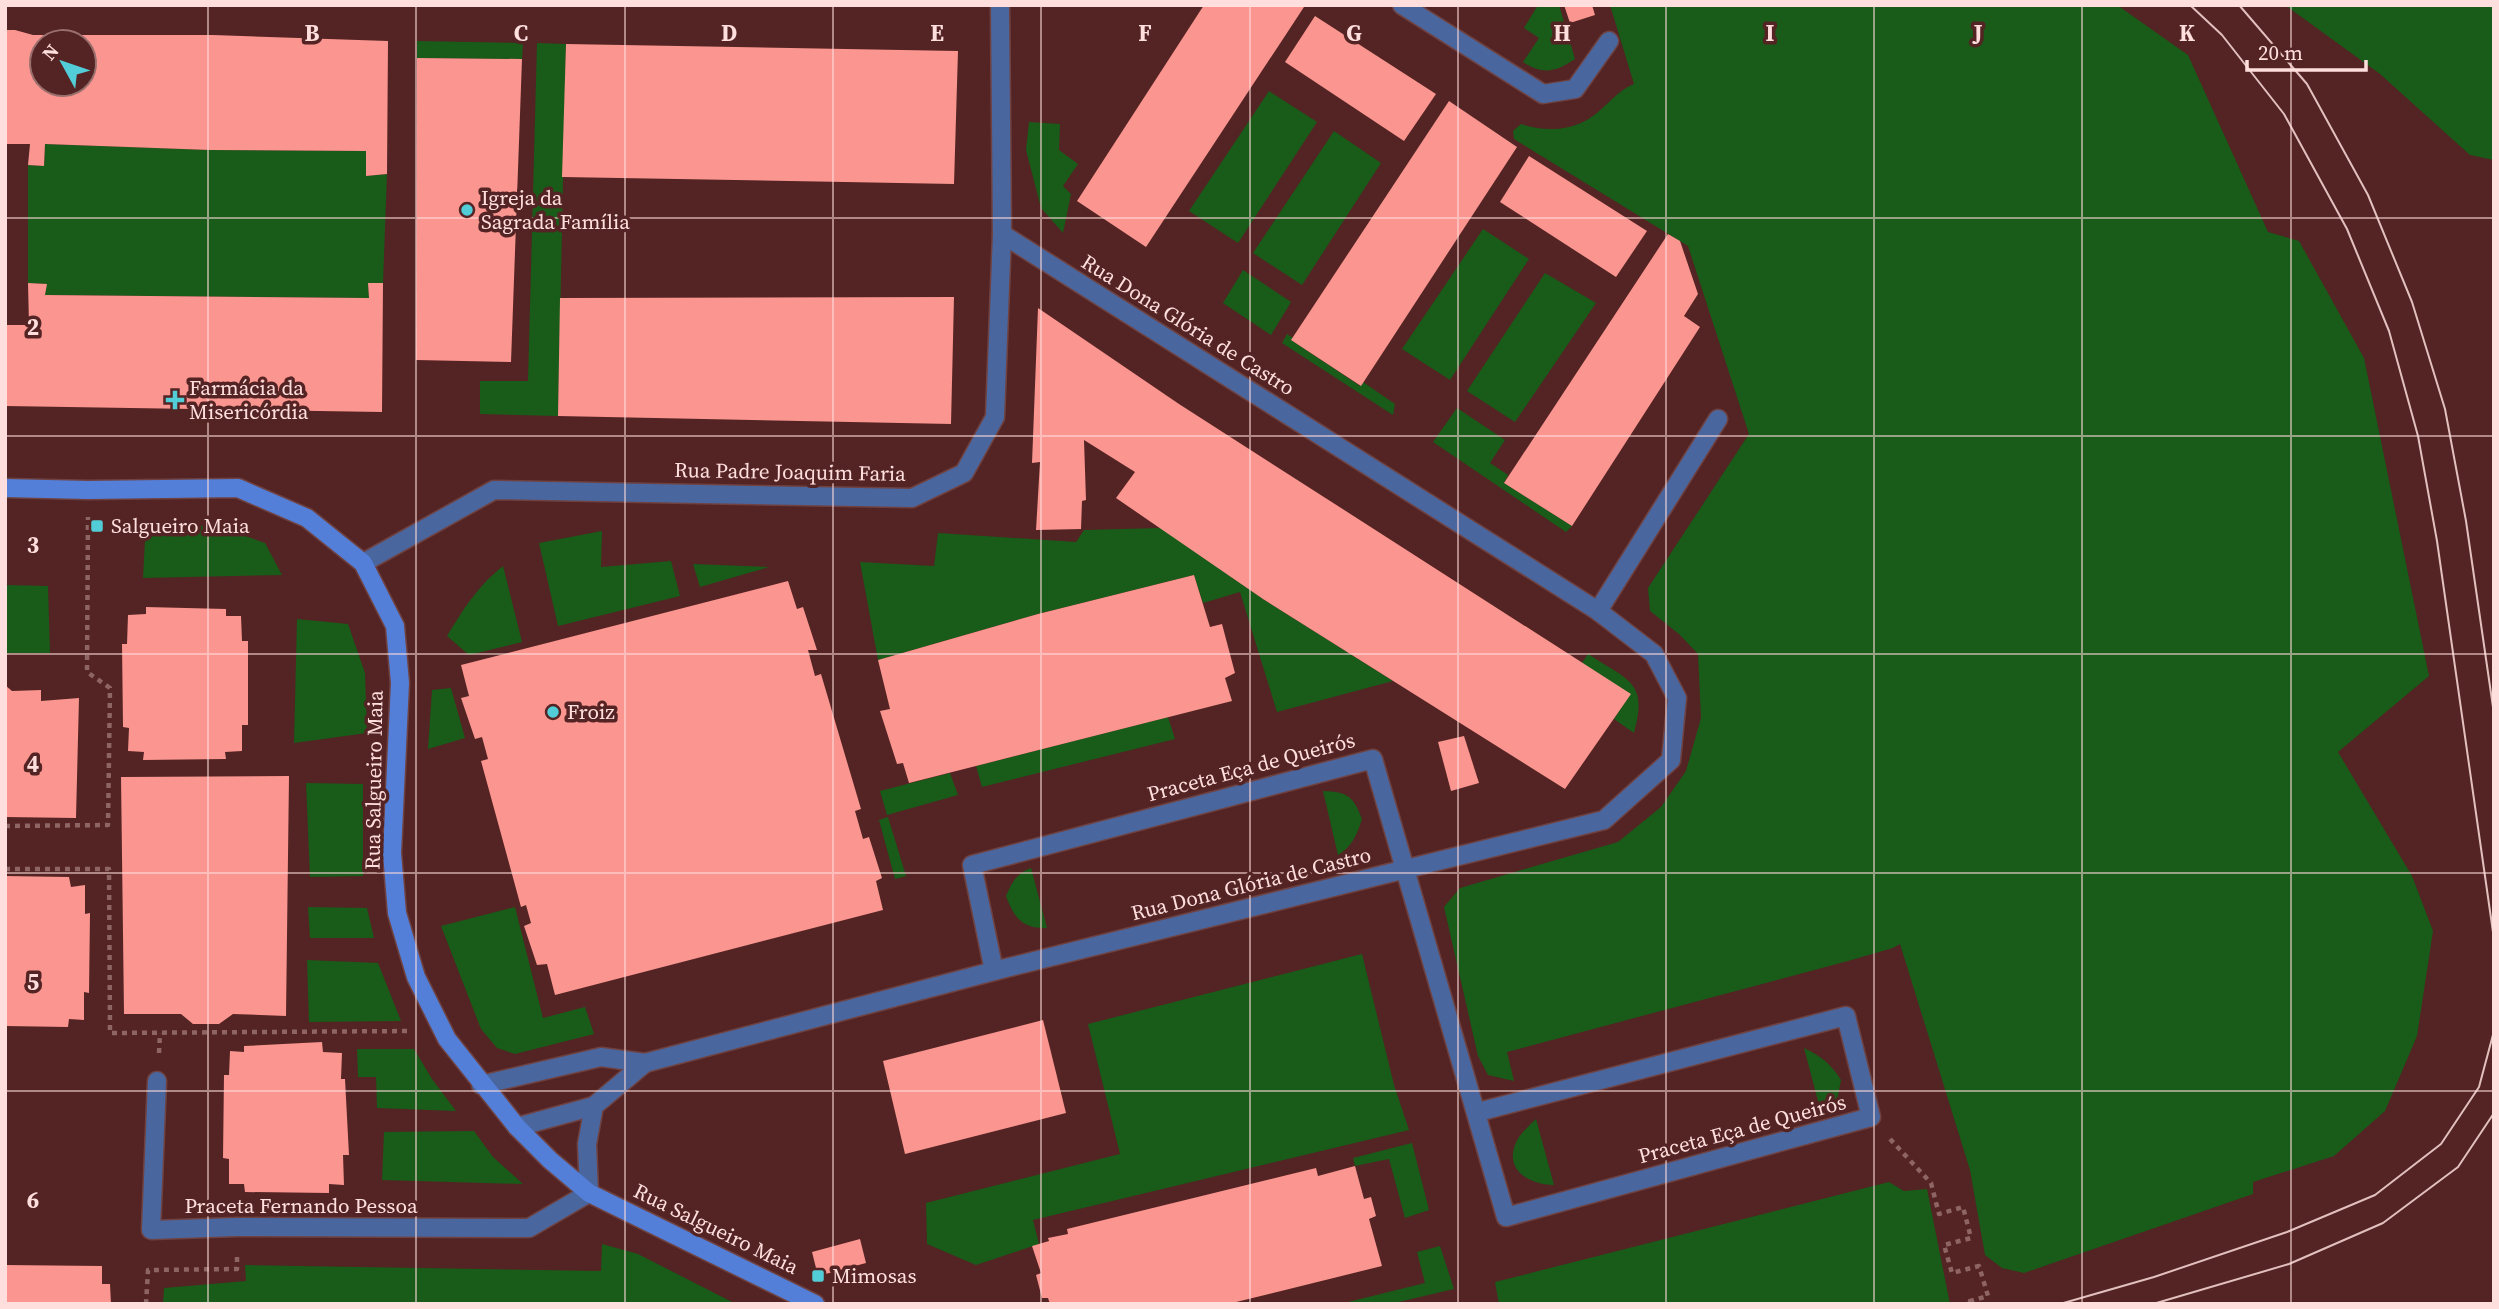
<svg xmlns="http://www.w3.org/2000/svg" width="2499" height="1309" font-family="'Source Serif 4',serif">
	<rect width="100%" height="100%" fill="#532423"/>
	<!-- green -->
	<g fill="#195b19">
		<path d="M1538,5H1559L1575,59C1556,72 1543,75 1523,62L1539,38L1524,28Z"/>
		<path d="M1610,5H2117L2188,55L2268,232L2299,241L2364,358L2429,676L2338,752L2412,876L2433,931L2417,1036L2385,1111L2334,1156L2253,1182V1194L2024,1273L2002,1268L1985,1255L1970,1170L1900,944L1893,948L1848,961L1507,1052L1514,1081L1488,1075L1478,1056L1444,907L1460,888L1618,842L1661,807L1686,771L1701,718L1698,654L1679,634L1650,611L1648,588L1749,434L1688,246L1514,139L1513,131L1521,124C1544,132 1570,131 1590,118C1607,107 1616,91 1634,84Z"/>
		<polygon points="2285,5 2494,5 2494,160 2470,155 2380,74"/>
		<polygon points="417,41 523,43 522,59 417,58"/>
		<polygon points="537,43 566,44 558,416 480,414 480,381 528,381"/>
		<polygon points="1269,91 1317,122 1238,243 1189,211"/>
		<polygon points="1029,122 1060,124 1059,150 1078,164 1063,186 1071,194 1063,233 1041,208 1026,150"/>
		<polygon points="1334,131 1381,163 1302,285 1253,253"/>
		<polygon points="45,144 210,150 366,151 366,176 387,174 383,283 368,283 369,298 45,295 46,284 28,283 28,165 44,166"/>
		<polygon points="1483,229 1529,259 1450,380 1402,349"/>
		<polygon points="1243,270 1291,302 1271,335 1223,303"/>
		<polygon points="1545,273 1596,303 1515,422 1467,391"/>
		<polygon points="1287,334 1293,338 1291,340 1360,386 1363,382 1395,404 1393,415 1282,343"/>
		<polygon points="1457,408 1505,440 1490,463 1508,475 1504,483 1572,526 1566,532 1433,442"/>
		<polygon points="146,520 222,528 265,543 282,575 143,578"/>
		<polygon points="1161,528 1263,599 1393,681 1277,712 1240,592 1203,603 1194,575 1038,614 878,660 860,562 934,566 938,533 1076,542 1084,530"/>
		<polygon points="602,531 601,567 671,561 680,596 558,626 539,543"/>
		<polygon points="693,564 769,567 700,587"/>
		<path d="M503,566L522,642L469,655L447,636C464,608 477,587 503,566Z"/>
		<polygon points="5,585 48,586 50,653 5,653"/>
		<polygon points="297,619 348,624 365,673 367,733 294,743"/>
		<path d="M1588,654C1627,680 1649,681 1634,733L1614,719L1630,694L1582,663Z"/>
		<polygon points="451,688 465,738 428,749 432,690"/>
		<polygon points="1168,717 1175,739 982,787 976,766"/>
		<polygon points="950,773 958,795 887,815 880,791"/>
		<polygon points="306,783 363,784 363,876 310,877"/>
		<path d="M1323,791C1348,792 1353,796 1362,819C1357,834 1353,846 1338,855Z"/>
		<polygon points="888,817 906,876 895,879 879,820"/>
		<path d="M1031,868L1047,928C1021,929 1014,917 1006,896C1012,882 1017,873 1031,868Z"/>
		<polygon points="308,907 367,908 374,938 310,938"/>
		<polygon points="515,907 543,1018 585,1007 594,1034 515,1054 497,1048 481,1029 441,926"/>
		<polygon points="1362,954 1394,1085 1409,1130 1033,1220 1039,1244 976,1265 927,1244 926,1203 1120,1154 1088,1024"/>
		<polygon points="307,960 378,963 401,1021 309,1022"/>
		<path d="M1804,1048C1821,1056 1831,1064 1841,1080L1835,1110L1822,1116Z"/>
		<polygon points="357,1049 414,1049 432,1079 456,1111 377,1108 376,1077 358,1077"/>
		<path d="M1536,1119L1554,1185C1532,1185 1505,1172 1515,1145C1518,1135 1529,1126 1536,1119Z"/>
		<polygon points="474,1131 493,1157 523,1184 382,1180 384,1132"/>
		<polygon points="1412,1143 1429,1210 1405,1218 1389,1159 1355,1166 1353,1158"/>
		<polygon points="1889,1182 1904,1191 1927,1189 1950,1304 1499,1304 1495,1282"/>
		<polygon points="602,1244 638,1254 736,1304 163,1304 164,1288 246,1281 245,1265 601,1271"/>
		<polygon points="1440,1246 1454,1289 1390,1304 1340,1304 1425,1283 1417,1252"/>
	</g>
	<!-- building -->
	<g fill="#fa9590" fill-rule="evenodd">
		<polygon points="1204,5 1300,5 1304,7 1146,247 1077,201"/>
		<polygon points="1564,5 1592,5 1595,15 1570,23"/>
		<polygon points="1315,16 1436,94 1404,141 1285,62"/>
		<path d="M5,30H15L33,35H213L388,41L387,174L366,176V151L210,150L45,144L44,166L28,165L30,144H6ZM42,42H84V84H42Z"/>
		<polygon points="566,44 958,51 954,184 562,177"/>
		<polygon points="417,58 522,59 511,362 416,360"/>
		<polygon points="1449,101 1517,147 1361,386 1291,340"/>
		<polygon points="1529,156 1647,231 1616,277 1500,202"/>
		<polygon points="1668,234 1680,241 1698,294 1684,316 1700,327 1572,526 1504,483"/>
		<polygon points="28,283 47,284 45,295 369,298 368,283 383,283 382,412 5,406 5,325 29,325"/>
		<polygon points="954,297 951,424 558,416 560,298"/>
		<polygon points="1038,308 1179,404 1631,694 1565,789 1263,599 1116,498 1135,472 1084,440 1086,500 1082,501 1081,529 1036,530 1040,462 1032,463"/>
		<polygon points="1194,575 1210,627 1222,624 1235,673 1225,678 1232,701 909,783 903,763 897,764 880,711 890,709 878,660 1038,614"/>
		<polygon points="788,581 797,609 803,607 817,650 808,650 815,676 821,674 861,809 855,811 863,839 869,837 882,878 876,881 883,910 555,995 547,964 537,965 524,926 531,923 526,905 521,907 481,761 488,759 482,737 475,739 461,698 469,696 461,665"/>
		<polygon points="146,607 226,609 226,616 241,616 242,641 248,641 248,725 242,725 242,751 225,752 226,759 143,760 144,752 128,751 129,728 123,727 122,644 127,644 128,615 146,614"/>
		<polygon points="5,685 12,691 41,690 41,701 79,698 76,818 5,817"/>
		<polygon points="1464,736 1479,783 1451,791 1438,742"/>
		<polygon points="289,776 286,1016 233,1014 219,1024 193,1024 181,1014 124,1014 121,777"/>
		<polygon points="5,876 69,877 71,887 85,885 85,914 90,913 89,993 84,992 84,1020 69,1019 68,1027 5,1026"/>
		<polygon points="1043,1020 1066,1113 905,1154 883,1061"/>
		<polygon points="322,1042 323,1052 342,1053 341,1079 345,1079 349,1155 343,1155 344,1185 329,1184 329,1193 245,1192 244,1184 229,1184 229,1159 223,1158 224,1075 229,1075 230,1051 244,1052 244,1046"/>
		<polygon points="1355,1166 1364,1199 1371,1197 1376,1216 1369,1219 1382,1266 1228,1304 1050,1304 1048,1298 1042,1298 1036,1275 1041,1273 1032,1246 1049,1241 1048,1238 1068,1234 1067,1229 1316,1168 1318,1176"/>
		<polygon points="860,1239 866,1263 818,1276 812,1252"/>
		<polygon points="5,1265 102,1266 102,1284 110,1284 111,1304 5,1304"/>
	</g>
	<g fill="none" stroke-linecap="round" stroke-linejoin="round">
		<!-- street casing -->
		<g stroke="#6f4241" stroke-width="21">
			<g id="street">
				<polyline points="1402,5 1543,94 1575,89 1609,41"/>
				<polyline points="363,563 494,490 912,498 964,473 995,417 1002,234 1000,5"/>
				<polyline points="1598,611 1718,419"/>
				<polyline points="994,971 972,865 1373,759 1506,1217 1871,1117 1846,1016 1478,1112"/>
				<polyline points="157,1081 151,1230 236,1227 529,1228 589,1193 587,1144 594,1106 645,1063"/>
				<polyline points="481,1085 601,1057 645,1063 994,971 1604,820 1671,760 1677,698 1654,654 1598,611 1002,234"/>
				<polyline points="517,1127 594,1106"/>
			</g>
		</g>
		<!-- secondary casing -->
		<g stroke="#6f4241" stroke-width="21">
			<polyline id="secondary" points="5,488 88,490 238,488 307,518 363,563 395,626 400,683 392,853 397,913 416,977 447,1039 517,1127 550,1160 589,1193 815,1304"/>
		</g>
		<!-- path -->
		<g stroke="#8e6563" stroke-width="4.5" stroke-dasharray="5 5" stroke-linecap="butt">
			<polyline points="5,826 108,825 110,688 87,672 88,517"/>
			<polyline points="5,869 109,869 110,1033 411,1031"/>
			<polyline points="159,1053 160,1033"/>
			<polyline points="1890,1139 1931,1183 1939,1214 1963,1207 1971,1238 1944,1245 1952,1273 1979,1266 1988,1296 1970,1301 1971,1304"/>
			<polyline points="146,1304 148,1270 237,1269 237,1257"/>
		</g>
		<!-- street -->
		<use href="#street" stroke="#4a669e" stroke-width="18"/>
		<!-- secondary -->
		<use href="#secondary" stroke="#537fd9" stroke-width="18"/>
		<!-- tram -->
		<g stroke="#e2c0be" stroke-width="2">
			<polyline points="2190,5 2222,35 2284,114 2347,229 2389,331 2418,436 2437,541 2494,939"/>
			<polyline points="2239,5 2307,84 2368,195 2412,302 2445,409 2466,521 2494,714"/>
			<polyline points="2060,1304 2154,1277 2287,1232 2375,1195 2441,1144 2479,1087 2494,1031"/>
			<polyline points="2153,1304 2289,1264 2383,1223 2458,1167 2494,1113"/>
		</g>
	</g>
	<!-- grid -->
	<path fill="none" stroke="#ffdfdd" stroke-width="2" stroke-opacity="0.55" d="M208,5V1304M416,5V1304M625,5V1304M833,5V1304M1041,5V1304M1250,5V1304M1458,5V1304M1666,5V1304M1874,5V1304M2082,5V1304M2291,5V1304M5,218H2494M5,436H2494M5,654H2494M5,873H2494M5,1091H2494"/>
	<!-- markers -->
	<g fill="#52ccd6" stroke="#532423" stroke-width="2.5">
		<circle cx="467" cy="210" r="7"/>
		<path d="M171.5 389.5h7v7h7v7h-7v7h-7v-7h-7v-7h7z"/>
		<rect x="90" y="519" width="14" height="14" rx="3.5"/>
		<circle cx="553" cy="712" r="7"/>
		<rect x="811" y="1269" width="14" height="14" rx="3.5"/>
	</g>
	<g text-anchor="middle" stroke-width="7" stroke-linejoin="round" paint-order="stroke">
		<!-- poi labels -->
		<g font-size="21" fill="#ffdfdd" stroke="#532423" text-anchor="start">
			<text x="481" y="205">Igreja da<tspan x="481" dy="24">Sagrada Família</tspan></text>
			<text x="189" y="395">Farmácia da<tspan x="189" dy="24">Misericórdia</tspan></text>
			<text x="111" y="533">Salgueiro Maia</text>
			<text x="567" y="719">Froiz</text>
			<text x="832" y="1283">Mimosas</text>
		</g>
		<!-- street labels -->
		<g font-size="21" fill="#ffdfdd" stroke="#532423">
			<text transform="translate(1188 325) rotate(32)" y="7">Rua Dona Glória de Castro</text>
			<text transform="translate(790 472) rotate(1)" y="7">Rua Padre Joaquim Faria</text>
			<text transform="translate(1251 767) rotate(-15)" y="7">Praceta Eça de Queirós</text>
			<text transform="translate(374 780) rotate(-89)" y="7">Rua Salgueiro Maia</text>
			<text transform="translate(1251 884) rotate(-14)" y="7">Rua Dona Glória de Castro</text>
			<text transform="translate(1742 1129) rotate(-15)" y="7">Praceta Eça de Queirós</text>
			<text x="301" y="1213">Praceta Fernando Pessoa</text>
			<text transform="translate(716 1229) rotate(26)" y="7">Rua Salgueiro Maia</text>
		</g>
	</g>
	<g font-size="23" text-anchor="middle" font-weight="bold" fill="#ffdfdd" stroke="#532423" stroke-width="7" stroke-linejoin="round" paint-order="stroke">
		<text x="312" y="41">B</text>
		<text x="521" y="41">C</text>
		<text x="729" y="41">D</text>
		<text x="937" y="41">E</text>
		<text x="1145" y="41">F</text>
		<text x="1354" y="41">G</text>
		<text x="1562" y="41">H</text>
		<text x="1770" y="41">I</text>
		<text x="1978" y="41">J</text>
		<text x="2187" y="41">K</text>
		<text x="33" y="335">2</text>
		<text x="33" y="553">3</text>
		<text x="33" y="772">4</text>
		<text x="33" y="990">5</text>
		<text x="33" y="1208">6</text>
	</g>
	<!-- border -->
	<rect width="2499" height="1309" fill="none" stroke="#ffdfdd" stroke-width="14"/>
	<!-- north arrow -->
	<g transform="translate(63 63) rotate(310)"><circle r="33" fill="#532423" stroke="#986f6d" stroke-width="2"/>
	<path d="M0-5L12 26L0 18L-12 26Z" fill="#52ccd6"/>
	<text y="-10" font-size="19" font-weight="bold" text-anchor="middle" fill="#ffdfdd">N</text>
	</g>
	<!-- scale -->
	<path d="M2247 60v10h119v-10" fill="none" stroke="#ffdfdd" stroke-width="3.5"/>
	<text x="2258" y="60" font-size="21" fill="#ffdfdd" stroke="#532423" stroke-width="5" paint-order="stroke">20 m</text>
</svg>
